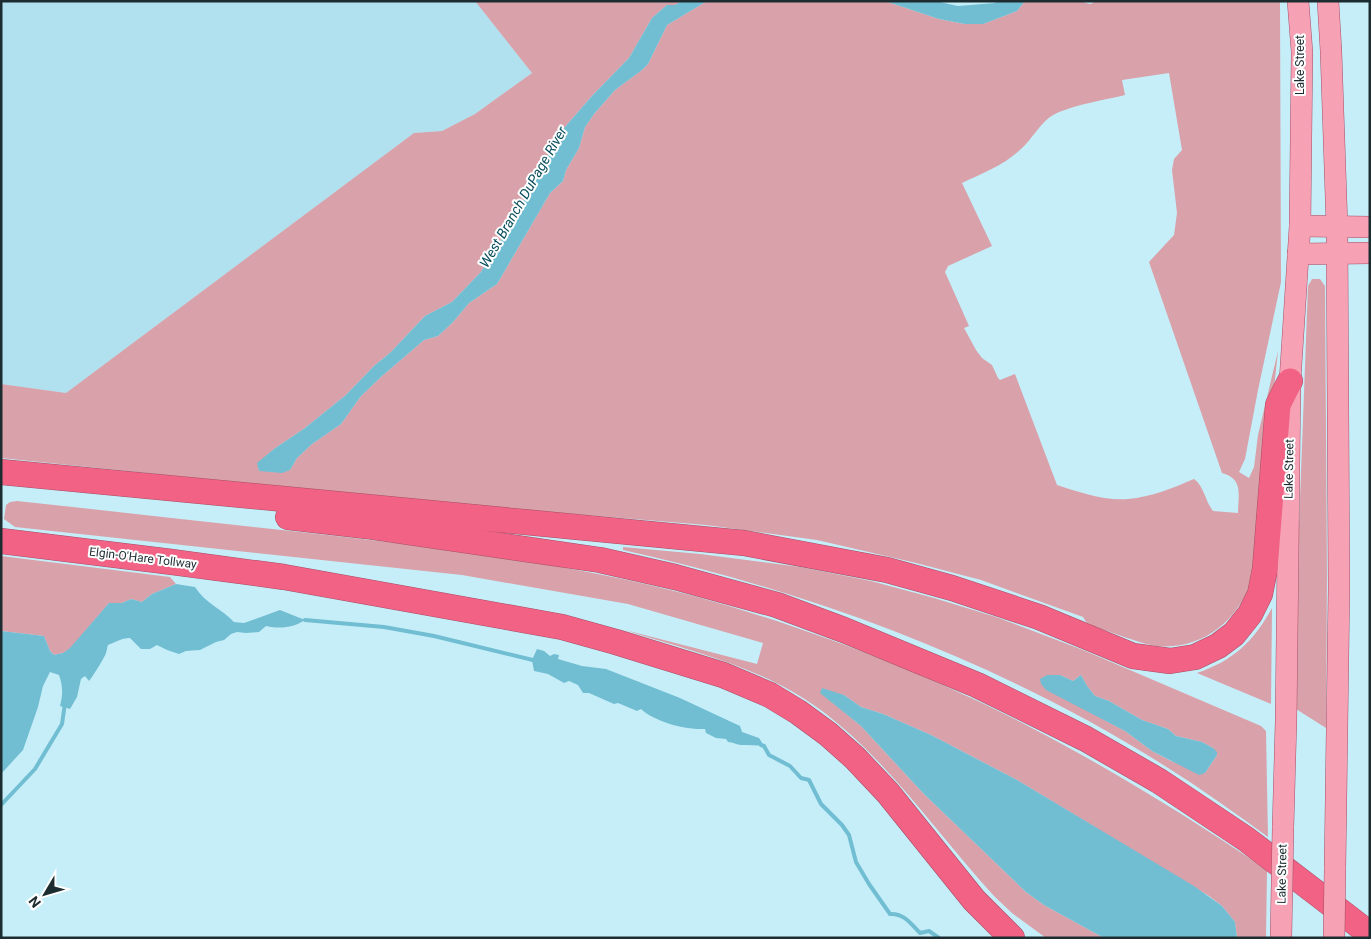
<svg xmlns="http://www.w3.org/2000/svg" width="1371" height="939" font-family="Roboto,sans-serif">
	<rect width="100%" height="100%" fill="#c6eef9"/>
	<!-- built -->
	<polygon fill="#b1e0ee" points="1,1 475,1 532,73 475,114 442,131 414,133 66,393 1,384"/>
	<!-- green -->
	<g fill="#d9a1a9" fill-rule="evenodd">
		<path d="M475,1H682L675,5H667L652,18L629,58L592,96L565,127L538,173L515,217L481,272L452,302L425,316L391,352L374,366L346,395L305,428L274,449L258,463L259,471L290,470L297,458L312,444L341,424L361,396L382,376L424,340L438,336L453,322L469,303L497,284L550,193L563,181L566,170L579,148L585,127L594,114L615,90L642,70L648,64L667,25L707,1H885L939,19L965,24H983L1017,11L1025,1H1079L1090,4L1097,1H1280L1281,282L1258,390L1245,459L1239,472L1249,478L1254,467L1258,435L1278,351L1256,556C1255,565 1254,574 1251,582C1237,622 1201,650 1157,646C1141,644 1112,632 1095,627L1086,622L1083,617L981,580L916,563L817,540L706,525L418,501L1,458V384L66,393L414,133L442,131L475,114L532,73ZM1169,73L1182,150L1174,159L1172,170L1177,213L1174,235L1149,262L1222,473C1244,479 1238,495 1238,513L1213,511C1205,501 1204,486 1194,479C1173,488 1151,497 1128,499C1104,501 1079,492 1057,485L1015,374L1000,380L998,378L992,365L982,358L976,350L964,328L969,326L945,272L948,266L992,246L962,183C983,173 1005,165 1022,148C1032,139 1039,125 1050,117C1066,106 1105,100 1125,95L1122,80Z"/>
		<polygon points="1312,279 1320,279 1325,286 1327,578 1326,728 1296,709 1299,526 1308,286"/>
		<path d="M17,501C121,512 224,524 327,535C450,549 575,564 694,596C806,627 926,673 1028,726C1111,769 1190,818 1267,870L1266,938H1237L1235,922L1222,906L1209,896L1017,780L931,735L883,714L861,707L844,695L821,693L861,726L924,794L1026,892L1044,905L1104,938H1046L1012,913L994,896C936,833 888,759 818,708C762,667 690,651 625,630L757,664L763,643L628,604L462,575L15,527L4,519L6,505L10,502Z"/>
		<path d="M623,547L700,554L800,567L871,581L934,598L996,617L1083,650L1261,726L1266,731L1268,837C1234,812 1200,788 1165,766C1000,662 813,592 623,550ZM1060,675L1073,681L1081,675L1087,686L1095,696L1109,701L1142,720L1168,729L1176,736L1202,742L1213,748L1217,755L1205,773L1171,761L1152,751L1125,731L1077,705Z"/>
		<polygon points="1,556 170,577 176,584 152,594 142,602 131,599 122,603 109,603 70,649 63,653 54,655 50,651 44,636 1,631"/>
		<path d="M1272,608L1271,704L1197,673C1233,661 1254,641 1272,608Z"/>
	</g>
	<!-- water -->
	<g fill="#71bed3">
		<polygon points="682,1 707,1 667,25 648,64 642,70 615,90 594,114 585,127 579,148 566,170 563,181 550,193 497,284 469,303 453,322 438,336 424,340 382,376 361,396 341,424 312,444 297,458 290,470 282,473 259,471 257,463 274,449 305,428 346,395 374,366 391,352 425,316 452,302 481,272 515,217 538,173 565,127 592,96 629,58 652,18 667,5 675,5"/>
		<polygon points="885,1 935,1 958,6 995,3 997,1 1025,1 1017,11 983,24 965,24 939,19"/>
		<path d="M176,584L195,587C205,603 222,609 234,622L244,623L280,610L305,620C293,628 280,629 266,626L259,632L246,633L237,632L231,634L224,640L216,642L200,650L186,651L179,654L167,650L157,645L150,649H141L130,638C121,638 116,642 108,645C107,647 107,650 106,653C106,655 92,678 89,681L85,676L81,679L77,697L70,709L60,706C63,694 63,687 59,675L50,672L43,686L38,707L23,750L1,774V631L44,636L50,651L54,655L63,653L70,648L109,603H122L131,599L142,602L152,594Z"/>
		<path d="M537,649L544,651L550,656L554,654L559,655L558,659L582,666L606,669L680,698L740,726L742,732L759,738L764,746C756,745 749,745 741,745C737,745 733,742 728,742L726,739L716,738L706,733L705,729C686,730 655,722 641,709L637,711L618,703L614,704L589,693H583L578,685L569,681L564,683L548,674L534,671L532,660Z"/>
		<polygon points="1047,675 1060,675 1073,681 1081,675 1087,686 1095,696 1109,701 1142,720 1168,729 1176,736 1202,742 1213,748 1217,752 1217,755 1205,773 1199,775 1152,751 1125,731 1046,690 1041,684 1040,679"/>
		<polygon points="822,688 844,695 861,707 883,714 931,735 1017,780 1194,886 1222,906 1235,922 1237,938 1104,938 1044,905 1026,892 924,794 861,726 820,693"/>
	</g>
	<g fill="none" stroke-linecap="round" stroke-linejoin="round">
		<!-- stream -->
		<g stroke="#71bed3" stroke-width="4">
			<polyline points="305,620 384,627 434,636 537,661"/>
			<path d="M761,745L764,746L769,755L790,766L801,778L809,780L821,804L842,825L849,835L856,862L869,884L890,914C904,913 911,924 920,933L929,931L939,938"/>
			<polyline points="1,805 35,769 62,724 65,703"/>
		</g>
		<!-- major casing -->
		<g stroke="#a64f67" stroke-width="22">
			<g id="major">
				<polyline points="1328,1 1331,51 1337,227 1339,588 1335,869"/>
				<polyline points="1300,226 1370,227"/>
				<polyline points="1298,254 1370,253"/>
				<polyline points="1283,828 1286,721 1290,381 1300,226 1302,52 1298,1"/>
			</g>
		</g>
		<!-- highway casing -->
		<g stroke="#a64f67" stroke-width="26">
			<g id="highway">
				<polyline points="1,472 744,543 887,570 952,588 1039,617 1133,656 1170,661 1195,657 1218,646 1234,634 1250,614 1260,594 1265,569 1278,405 1290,381"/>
				<polyline points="288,517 366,526 600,560 675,577 777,605 844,630 977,685 1086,739 1159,781 1246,839 1370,934"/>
				<polyline points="1,541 172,562 284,577 562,627 616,642 723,675 770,695 798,712 828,734 855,758 888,793 974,900 1012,938"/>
			</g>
		</g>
		<!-- major -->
		<use href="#major" stroke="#f7a1b5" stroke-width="21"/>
		<!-- highway -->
		<use href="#highway" stroke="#f16284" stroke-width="25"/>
		<!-- major-bridge casing -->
		<g stroke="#a64f67" stroke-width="22" stroke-linecap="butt">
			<g id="major-bridge">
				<polyline points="1281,938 1283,828"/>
				<polyline points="1334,938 1335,869"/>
			</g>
		</g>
		<!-- major-bridge -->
		<use href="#major-bridge" stroke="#f7a1b5" stroke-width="21"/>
	</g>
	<g text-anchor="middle" stroke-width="4" stroke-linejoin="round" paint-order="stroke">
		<!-- street labels -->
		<g font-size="12" fill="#1c2c30" stroke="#fff">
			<text transform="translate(1300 65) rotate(-90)" y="4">Lake Street</text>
			<text transform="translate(1289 469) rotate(-89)" y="4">Lake Street</text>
			<text transform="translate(143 558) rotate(7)" y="4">Elgin-O'Hare Tollway</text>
			<text transform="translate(1282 874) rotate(-89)" y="4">Lake Street</text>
		</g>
		<!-- water labels -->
		<g font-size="14" font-style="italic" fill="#0b4f5e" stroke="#fff">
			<text transform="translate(523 197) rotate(-60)" y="5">West Branch DuPage River</text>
		</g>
	</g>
	<!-- border -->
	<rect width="1371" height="939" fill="none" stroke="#1c2c30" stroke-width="5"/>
	<!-- north arrow -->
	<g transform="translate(45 894) rotate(232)" stroke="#ffffff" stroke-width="4" paint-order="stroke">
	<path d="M0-4L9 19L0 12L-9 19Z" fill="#1c2c30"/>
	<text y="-8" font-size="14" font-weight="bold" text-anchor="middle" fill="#1c2c30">N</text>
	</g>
</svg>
